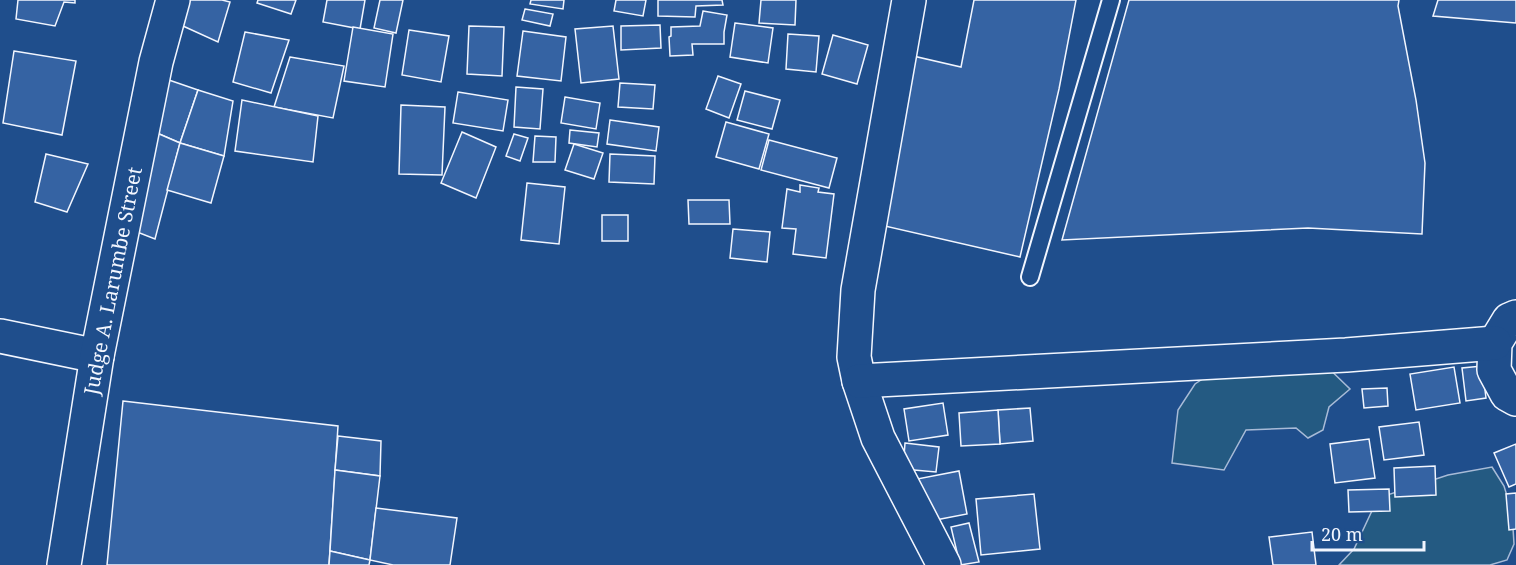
<svg xmlns="http://www.w3.org/2000/svg" width="1516" height="565" font-family="'Noto Serif',serif">
	<rect width="100%" height="100%" fill="#1f4e8c"/>
	<!-- green -->
	<g fill="#245a82" stroke="#a8bbd7" stroke-width="1.5">
		<polygon points="1237,356 1320,360 1350,389 1329,407 1323,430 1308,438 1296,428 1246,430 1224,470 1172,463 1178,410 1195,384"/>
		<polygon points="1492,467 1504,486 1512,512 1514,544 1507,560 1490,565 1339,565 1354,549 1378,498 1448,475"/>
	</g>
	<!-- building -->
	<g fill="#3563a3" stroke="#f2f6ff" stroke-width="1.5">
		<polygon points="18,0 75,0 75,3 64,2 55,26 16,19"/>
		<polygon points="190,0 222,0 230,2 218,42 183,26"/>
		<polygon points="258,0 296,0 291,14 257,3"/>
		<polygon points="327,0 365,0 360,29 323,22"/>
		<polygon points="380,0 403,0 396,33 374,28"/>
		<polygon points="531,0 564,0 563,9 530,4"/>
		<polygon points="616,0 646,0 643,16 614,11"/>
		<polygon points="658,0 722,0 723,5 696,6 695,17 658,16"/>
		<polygon points="761,0 796,0 795,25 759,23"/>
		<polygon points="974,0 1076,0 1059,89 1020,257 876,224 913,56 961,67"/>
		<polygon points="1129,0 1399,0 1398,6 1416,100 1425,163 1422,234 1308,228 1062,240"/>
		<polygon points="1438,0 1516,0 1516,23 1433,16"/>
		<polygon points="525,9 553,14 550,26 522,20"/>
		<polygon points="703,11 727,15 724,32 724,44 692,44 693,55 670,56 669,37 671,36 671,27 700,26"/>
		<polygon points="735,23 773,28 768,63 730,57"/>
		<polygon points="660,25 661,48 621,50 621,26"/>
		<polygon points="469,26 504,27 502,76 467,74"/>
		<polygon points="613,26 619,79 581,83 575,29"/>
		<polygon points="353,27 393,34 385,87 344,81"/>
		<polygon points="409,30 449,36 441,82 402,75"/>
		<polygon points="523,31 566,37 561,81 517,76"/>
		<polygon points="245,32 289,40 271,93 233,82"/>
		<polygon points="788,34 819,36 816,72 786,69"/>
		<polygon points="833,35 868,45 857,84 822,74"/>
		<polygon points="14,51 76,61 62,135 3,123"/>
		<polygon points="290,57 344,66 333,118 274,107"/>
		<polygon points="718,76 741,84 729,118 706,109"/>
		<polygon points="166,79 198,90 180,143 150,130"/>
		<polygon points="620,83 655,85 653,109 618,107"/>
		<polygon points="516,87 543,89 540,129 514,127"/>
		<polygon points="198,90 233,101 224,156 180,143"/>
		<polygon points="745,91 780,100 772,129 737,120"/>
		<polygon points="458,92 508,100 503,131 453,123"/>
		<polygon points="565,97 600,103 596,129 561,123"/>
		<polygon points="242,100 318,116 313,162 235,151"/>
		<polygon points="401,105 445,107 442,175 399,174"/>
		<polygon points="610,120 659,127 656,151 607,144"/>
		<polygon points="726,122 769,134 759,169 716,157"/>
		<polygon points="150,130 180,143 155,239 132,230"/>
		<polygon points="570,130 599,133 597,147 569,143"/>
		<polygon points="462,132 496,147 476,198 441,183"/>
		<polygon points="514,134 528,138 520,161 506,156"/>
		<polygon points="535,136 556,137 555,162 533,162"/>
		<polygon points="769,140 837,158 829,188 761,170"/>
		<polygon points="180,143 224,156 211,203 167,190"/>
		<polygon points="574,144 603,153 594,179 565,170"/>
		<polygon points="46,154 88,164 67,212 35,202"/>
		<polygon points="610,154 655,156 654,184 609,182"/>
		<polygon points="527,183 565,187 559,244 521,240"/>
		<polygon points="800,185 819,188 818,192 834,194 826,258 793,254 796,229 782,228 787,189 800,192"/>
		<polygon points="688,200 729,200 730,224 689,224"/>
		<rect x="602" y="215" width="26" height="26"/>
		<polygon points="733,229 770,232 767,262 730,258"/>
		<polygon points="1482,366 1486,398 1466,401 1462,368"/>
		<polygon points="1454,367 1460,403 1416,410 1410,374"/>
		<polygon points="1387,388 1388,406 1364,408 1362,389"/>
		<polygon points="123,401 338,426 329,565 107,565"/>
		<polygon points="943,403 948,435 909,441 904,409"/>
		<polygon points="1030,408 1033,441 1000,444 998,410"/>
		<polygon points="998,410 1000,444 961,446 959,413"/>
		<polygon points="1419,422 1424,455 1384,460 1379,427"/>
		<polygon points="338,436 381,441 380,476 335,470"/>
		<polygon points="1369,439 1375,478 1335,483 1330,444"/>
		<polygon points="905,443 939,447 936,472 903,469"/>
		<polygon points="1516,444 1516,484 1509,487 1494,453"/>
		<polygon points="1435,466 1436,495 1395,497 1394,468"/>
		<polygon points="335,470 380,476 370,560 330,551"/>
		<polygon points="959,471 967,514 925,522 917,479"/>
		<polygon points="1389,489 1390,511 1349,512 1348,490"/>
		<polygon points="1516,493 1516,529 1509,530 1506,494"/>
		<polygon points="1034,494 1040,549 981,555 976,499"/>
		<polygon points="376,508 457,518 450,565 393,565 370,560"/>
		<polygon points="969,523 979,562 960,565 951,527"/>
		<polygon points="1312,532 1316,565 1273,565 1269,537"/>
		<polygon points="330,551 370,560 369,565 329,565"/>
	</g>
	<g fill="none" stroke-linecap="round" stroke-linejoin="round">
		<!-- lane casing -->
		<g stroke="#f2f6ff" stroke-width="20">
			<polyline id="lane" points="1030,277 1111,0"/>
		</g>
		<!-- street casing -->
		<g stroke="#f2f6ff" stroke-width="36">
			<g id="street">
				<polyline points="909,0 858,290 854,357 859,381 878,438 944,565"/>
				<polyline points="1516,317 1509,320 1495,343 1494,370 1507,394 1516,399"/>
				<polyline points="0,336 97,356"/>
				<polyline points="859,381 1346,355 1495,343"/>
				<polyline points="64,565 97,356 156,62 173,0"/>
			</g>
		</g>
		<!-- lane -->
		<use href="#lane" stroke="#1f4e8c" stroke-width="16"/>
		<!-- street -->
		<use href="#street" stroke="#1f4e8c" stroke-width="33"/>
	</g>
	<g text-anchor="middle" stroke-width="4.5" stroke-linejoin="round" paint-order="stroke">
		<!-- street labels -->
		<g font-size="20" fill="#f2f6ff" stroke="#1f4e8c">
			<text transform="translate(113 281) rotate(-79)" y="7">Judge A. Larumbe Street</text>
		</g>
	</g>
	<!-- scale -->
	<path d="M1312 541v9h112v-9" fill="none" stroke="#f2f6ff" stroke-width="3"/>
	<text x="1321" y="541" font-size="18" fill="#f2f6ff" stroke="#1f4e8c" stroke-width="4.5" paint-order="stroke">20 m</text>
</svg>
